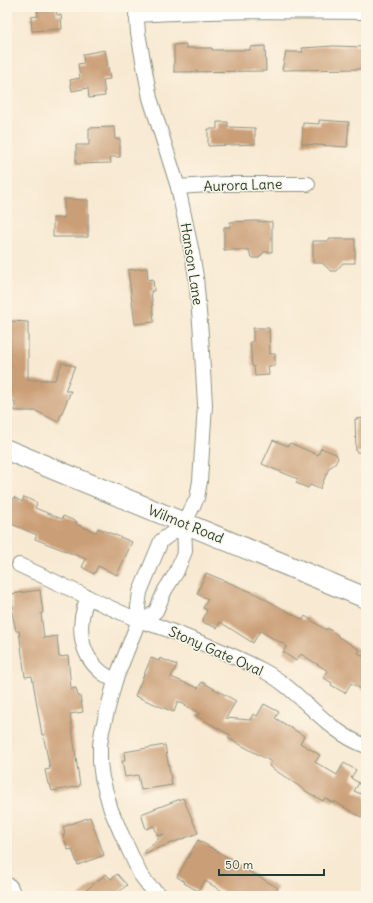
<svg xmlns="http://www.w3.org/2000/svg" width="373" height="903" font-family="Delius,sans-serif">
	<rect width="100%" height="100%" fill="#fcf5e5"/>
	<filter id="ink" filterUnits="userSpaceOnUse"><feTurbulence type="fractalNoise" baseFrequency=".025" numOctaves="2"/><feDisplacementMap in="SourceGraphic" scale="8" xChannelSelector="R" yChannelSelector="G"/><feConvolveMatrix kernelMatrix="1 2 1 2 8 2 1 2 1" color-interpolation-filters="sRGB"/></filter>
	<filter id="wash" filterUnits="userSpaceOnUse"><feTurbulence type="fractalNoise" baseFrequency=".012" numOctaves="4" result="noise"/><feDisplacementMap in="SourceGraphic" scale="16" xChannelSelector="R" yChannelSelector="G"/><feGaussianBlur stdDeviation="0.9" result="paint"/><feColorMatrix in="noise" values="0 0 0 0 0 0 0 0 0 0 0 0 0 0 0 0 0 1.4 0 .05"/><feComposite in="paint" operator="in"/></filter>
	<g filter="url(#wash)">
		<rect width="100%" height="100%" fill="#f8e9d2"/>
		<g id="blocks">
			<!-- building -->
			<g fill="#ca9e76">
				<polygon points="37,7 56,7 57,15 61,15 62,29 32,31 31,17 38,16"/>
				<polygon points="186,44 186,48 212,48 212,50 250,50 250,47 265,46 266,71 174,72 174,45"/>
				<polygon points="334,46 366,47 366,69 282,70 286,52 303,52 302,48"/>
				<polygon points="105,50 110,79 103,80 105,96 89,98 88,88 72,91 70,80 80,78 78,64 84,63 83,54"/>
				<polygon points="319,120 349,122 347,147 302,144 303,123 319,124"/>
				<polygon points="217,122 228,122 228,127 255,128 255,144 208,146 208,129 217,129"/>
				<polygon points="114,127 115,139 120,139 120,157 110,157 111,163 76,164 76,145 89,145 89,128"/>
				<polygon points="64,199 88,200 88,237 53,237 53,218 64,218"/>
				<polygon points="257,221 272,222 272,252 264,252 259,258 253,258 250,255 249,250 224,250 224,227 230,227 230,222"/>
				<polygon points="329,239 355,239 355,263 343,263 336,271 331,271 322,263 313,263 313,241 329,241"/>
				<polygon points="147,268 148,280 153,279 154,291 151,291 154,322 135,324 128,270"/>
				<polygon points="10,321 28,322 28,380 55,380 62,363 75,366 65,391 71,391 58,422 36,411 15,411 15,401 10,401"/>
				<polygon points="253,328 269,328 270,354 275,354 275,366 268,366 269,375 255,376 254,366 252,366 250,342 253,342"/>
				<polygon points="366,418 366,452 356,452 355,419"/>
				<polygon points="273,440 288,446 290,443 318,455 321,448 336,454 338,458 335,464 329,468 320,489 310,485 308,488 296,483 298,479 262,464"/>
				<polygon points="7,496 13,499 14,497 22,502 24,497 37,503 35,508 62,519 63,516 77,522 76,524 96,532 98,528 132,542 117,575 98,566 94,574 82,567 86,559 35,539 37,535 7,522"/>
				<polygon points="206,573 254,593 303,620 305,616 326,630 327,628 338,635 337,636 360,650 358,653 366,658 366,692 351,683 345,693 331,685 332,683 324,678 328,671 301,654 296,661 283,652 287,646 260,631 253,643 220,622 217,628 202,622 207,610 203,608 208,599 197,594"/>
				<polygon points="40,590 43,613 41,613 44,638 57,636 59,657 68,656 71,689 76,688 78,696 80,696 83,712 70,714 80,786 52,791 50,784 48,784 45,770 50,769 43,734 42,735 32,676 25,677 19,631 16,631 11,608 13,608 11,594"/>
				<polygon points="151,658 159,661 160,658 177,665 171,677 198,688 202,682 236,701 226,718 250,720 253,714 257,716 264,704 279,712 275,718 304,736 300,743 320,755 315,762 337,775 344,763 356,770 351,778 359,783 354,791 366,796 366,819 357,815 334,801 333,803 325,798 323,801 309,793 269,766 272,762 228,738 230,735 195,715 200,714 178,701 174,712 135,696"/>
				<polygon points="165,745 172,785 141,790 138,775 125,777 122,761 125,761 124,752"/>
				<polygon points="183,798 198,833 145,853 144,851 164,834 158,836 154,826 146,829 141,814"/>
				<polygon points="90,817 104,855 78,865 72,849 68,850 63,835 65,834 63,827"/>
				<polygon points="198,840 235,862 235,863 278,888 273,896 231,896 205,881 198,891 184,883 185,882 177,877"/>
				<polygon points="106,874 111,879 117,874 127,885 115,896 79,896"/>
			</g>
		</g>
	</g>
	<g filter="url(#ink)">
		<use href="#blocks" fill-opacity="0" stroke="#8c9383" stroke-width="1"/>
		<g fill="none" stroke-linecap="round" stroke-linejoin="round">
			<!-- street casing -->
			<g stroke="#8c9383" stroke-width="16">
				<g id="street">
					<polyline points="136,7 138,33 150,98 178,187 192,253 196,277 201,335 205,405 200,481 197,498 184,524 185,551 176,573 165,590 156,611 149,617 139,620"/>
					<path d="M136,15C213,10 289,11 366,12"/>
					<polyline points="178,187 224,184 308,184"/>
					<path d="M19,565C59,583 98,603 138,620C146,623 155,625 163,628C197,641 232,654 264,671C301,691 325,731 366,746"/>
					<path d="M88,597C77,622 78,652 100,671C105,675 110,678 115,681"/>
					<polyline points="161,896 149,886 140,874 121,833 111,810 102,778 100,763 100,745 102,731 115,681 139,620 138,607 140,592 161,541 184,524"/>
				</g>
			</g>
			<!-- secondary casing -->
			<g stroke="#8c9383" stroke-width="22">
				<polyline id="secondary" points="7,450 366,598"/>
			</g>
			<!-- highway casing -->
			<g stroke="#8c9383" stroke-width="24">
				<polyline id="highway" points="7,889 10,896"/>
			</g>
			<!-- street -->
			<use href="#street" stroke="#fff" stroke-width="14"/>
			<!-- secondary -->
			<use href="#secondary" stroke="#fff" stroke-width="20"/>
			<!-- highway -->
			<use href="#highway" stroke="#fff" stroke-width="22"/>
		</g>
	</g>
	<g text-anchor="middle" stroke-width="3" stroke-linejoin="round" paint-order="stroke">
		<!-- street labels -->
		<g font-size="14" fill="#1f3d34" stroke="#fcf5e5">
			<text transform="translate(243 185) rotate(-2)" y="5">Aurora Lane</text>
			<text transform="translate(192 264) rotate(81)" y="5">Hanson Lane</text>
			<text transform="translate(186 524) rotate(22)" y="5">Wilmot Road</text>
			<text transform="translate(216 651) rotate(24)" y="5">Stony Gate Oval</text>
		</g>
	</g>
	<!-- margin -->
	<rect width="373" height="903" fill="none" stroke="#fcf5e5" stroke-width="24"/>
	<!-- scale -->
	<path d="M219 869v6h105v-6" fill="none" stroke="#1f3d34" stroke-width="2"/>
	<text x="225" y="869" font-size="12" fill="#1f3d34" stroke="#fcf5e5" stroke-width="3" paint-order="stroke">50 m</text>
</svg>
